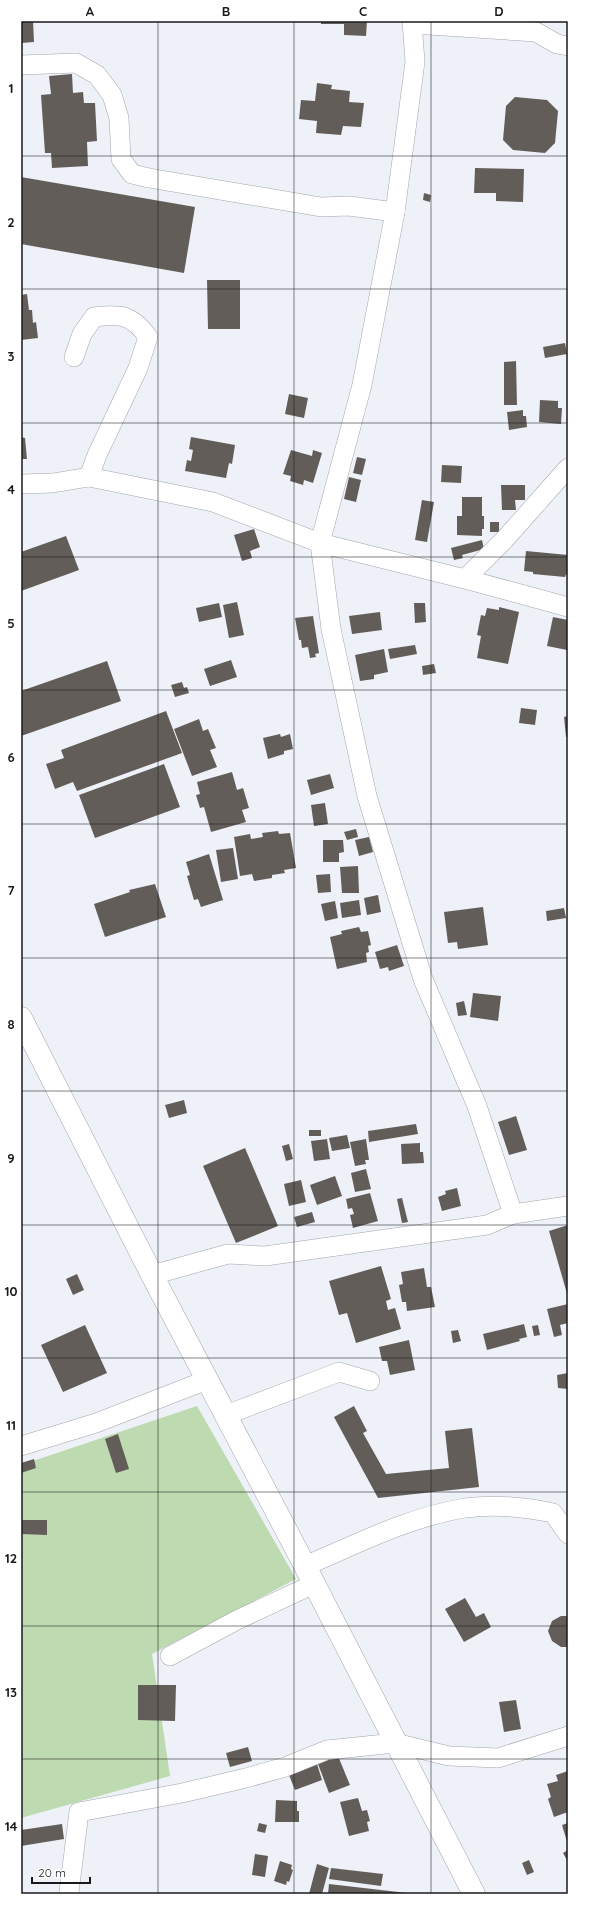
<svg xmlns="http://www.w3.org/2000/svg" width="589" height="1915" font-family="Quicksand,sans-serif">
	<rect width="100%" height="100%" fill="#eef1f8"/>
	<!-- green -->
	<polygon fill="#bedab0" points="197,1406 296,1579 152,1654 170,1776 21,1818 21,1465"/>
	<!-- building -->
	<g fill="#635d59">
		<polygon points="21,21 33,21 34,42 21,43"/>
		<polygon points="321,21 367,21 366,36 344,35 344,24 321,24"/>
		<polygon points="72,74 73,93 83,92 84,103 95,103 97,141 87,142 88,166 52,168 51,153 45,153 41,95 51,94 49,76"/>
		<polygon points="317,83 332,85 331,89 350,91 349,102 364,103 361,127 343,126 341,135 316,133 317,121 299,119 301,100 315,101"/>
		<polygon points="515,97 547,100 558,111 555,143 545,153 513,150 503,140 506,106"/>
		<polygon points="475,168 524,169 523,202 496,201 496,193 474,193"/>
		<polygon points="21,177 195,207 184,273 21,244"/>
		<polygon points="424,193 431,195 430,202 423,200"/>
		<polygon points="207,280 240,280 240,329 208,329"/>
		<polygon points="27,294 29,310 32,310 33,323 36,322 38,338 21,340 21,295"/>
		<polygon points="565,343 567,354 545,358 543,347"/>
		<polygon points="516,361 517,405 504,405 504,362"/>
		<polygon points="289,394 308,398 304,418 285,414"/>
		<polygon points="540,400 558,401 558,408 562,408 561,424 539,422"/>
		<polygon points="523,410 523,416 526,416 527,427 509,430 507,412"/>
		<polygon points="21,437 25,438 27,459 21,459"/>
		<polygon points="191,437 235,445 232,464 229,463 226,478 185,471 187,460 191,461 193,450 189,449"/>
		<polygon points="291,450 312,456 313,450 322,453 313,483 304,480 303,485 290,481 291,476 283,474"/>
		<polygon points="357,457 366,459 362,475 353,473"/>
		<polygon points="442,465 462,466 461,483 441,482"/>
		<polygon points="349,477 361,480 356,502 344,499"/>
		<polygon points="501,485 525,485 525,500 515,500 516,510 502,510"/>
		<polygon points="462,497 482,497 482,516 484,516 484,529 482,529 482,536 457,535 457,516 462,516"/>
		<polygon points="422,500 434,502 427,542 415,540"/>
		<rect x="490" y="522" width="9" height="10"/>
		<polygon points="254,529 260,547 250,551 252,558 242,561 234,535"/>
		<polygon points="66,536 79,570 21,591 21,552"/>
		<polygon points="482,540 484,549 462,555 463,558 454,560 451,548"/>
		<polygon points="526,551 568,555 567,575 566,574 565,577 533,574 533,572 524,571"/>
		<polygon points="237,602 244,635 229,638 223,605"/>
		<polygon points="219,603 222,617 199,622 196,608"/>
		<polygon points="414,603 425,603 426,622 415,623"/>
		<polygon points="499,607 519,612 508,664 477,658 481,636 477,635 481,615 485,616 487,608 499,610"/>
		<polygon points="380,612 382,630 352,634 349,616"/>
		<polygon points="313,616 319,653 315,654 316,657 310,658 308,647 302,648 301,640 299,640 295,618"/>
		<polygon points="553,617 568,620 567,650 547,646"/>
		<polygon points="415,645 417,654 390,659 388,649"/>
		<polygon points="384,649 388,672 374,675 374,679 360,681 355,655"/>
		<polygon points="231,660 237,677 210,686 204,669"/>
		<polygon points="107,661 121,701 21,736 21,691"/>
		<polygon points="434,664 436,673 423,675 422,666"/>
		<polygon points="182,682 184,688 187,687 189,693 175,697 171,685"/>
		<polygon points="521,708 537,710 535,725 519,723"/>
		<polygon points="166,711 182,753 77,791 73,782 55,789 46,764 64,758 61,750"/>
		<polygon points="568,716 568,737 566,737 564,717"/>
		<polygon points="199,719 203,731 208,729 216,748 210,750 217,767 192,776 174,729"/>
		<polygon points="280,734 281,737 290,734 293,749 284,751 284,754 268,759 263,738"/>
		<polygon points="164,764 180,807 95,838 79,795"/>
		<polygon points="232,772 237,790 243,788 249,808 242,810 246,822 211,832 204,807 200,808 196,795 200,794 197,782"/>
		<polygon points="330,774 334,788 311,795 307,780"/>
		<polygon points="325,803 328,824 314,826 311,805"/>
		<polygon points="356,829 358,837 347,840 344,832"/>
		<polygon points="278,831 279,834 290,833 296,868 284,870 285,873 272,875 272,878 254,881 252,874 240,876 234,837 250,834 251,839 263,837 262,833"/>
		<polygon points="369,837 373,852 359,856 355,840"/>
		<polygon points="323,840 343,840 344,852 339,853 339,862 323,862"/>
		<polygon points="233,848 238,879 221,882 216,850"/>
		<polygon points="209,854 223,900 201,907 198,899 194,900 187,876 190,875 186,862"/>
		<polygon points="358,866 359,893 342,893 340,867"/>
		<polygon points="330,874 331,892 318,893 316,875"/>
		<polygon points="155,884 166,917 105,937 94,904 130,892 129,890"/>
		<polygon points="378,895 381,912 367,915 364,898"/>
		<polygon points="359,900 361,915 342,918 340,903"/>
		<polygon points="335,901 338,918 325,921 321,904"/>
		<polygon points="483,907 488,945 458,949 457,942 448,943 444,912"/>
		<polygon points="564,908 566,918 547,921 546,911"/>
		<polygon points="359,927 361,932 368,931 371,945 368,946 369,952 366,953 367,962 337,969 330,937 342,934 341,931"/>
		<polygon points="397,945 404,966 389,971 388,967 380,969 375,952"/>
		<polygon points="473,993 501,996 498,1021 470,1017"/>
		<polygon points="464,1001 467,1015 458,1016 456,1003"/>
		<polygon points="184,1100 187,1113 169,1118 165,1105"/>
		<polygon points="516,1116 527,1150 509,1155 498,1122"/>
		<polygon points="416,1124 418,1134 369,1142 368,1131"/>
		<rect x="309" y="1130" width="12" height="6"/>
		<polygon points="347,1135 350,1148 332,1151 329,1138"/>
		<polygon points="327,1139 330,1159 314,1161 311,1141"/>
		<polygon points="366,1139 369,1160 365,1160 366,1164 355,1166 350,1142"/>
		<polygon points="420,1143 420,1152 423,1152 424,1163 402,1164 401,1144"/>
		<polygon points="289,1144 293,1159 286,1161 282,1146"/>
		<polygon points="245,1148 278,1226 236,1243 203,1166"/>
		<polygon points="366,1169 371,1189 355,1192 351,1173"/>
		<polygon points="335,1176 342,1196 317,1205 310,1185"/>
		<polygon points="301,1180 306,1202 289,1206 284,1184"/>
		<polygon points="457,1188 461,1206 442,1211 438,1197 446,1194 445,1191"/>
		<polygon points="370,1193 378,1221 353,1228 350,1215 354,1214 352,1208 348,1209 346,1199"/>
		<polygon points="402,1198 408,1222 402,1223 397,1199"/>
		<polygon points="312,1212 315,1222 297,1227 294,1217"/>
		<polygon points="568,1225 568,1297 549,1231"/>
		<polygon points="381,1266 391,1299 386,1301 388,1310 395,1308 401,1329 356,1343 347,1313 339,1315 329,1281"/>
		<polygon points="424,1268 427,1287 431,1287 435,1307 407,1311 406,1302 402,1302 399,1285 403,1284 401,1272"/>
		<polygon points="77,1274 84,1290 73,1295 66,1279"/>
		<polygon points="568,1304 568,1323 560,1325 562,1335 554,1337 547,1309"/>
		<polygon points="524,1324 527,1337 519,1339 520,1341 487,1350 483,1334"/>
		<polygon points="85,1325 107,1373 63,1392 41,1345"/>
		<polygon points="538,1325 540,1335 534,1336 532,1326"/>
		<polygon points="458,1330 461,1341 453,1343 451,1331"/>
		<polygon points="409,1340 415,1370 390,1375 387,1361 382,1361 379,1347"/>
		<polygon points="568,1373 568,1389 558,1388 557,1375"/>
		<polygon points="354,1406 367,1431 363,1433 386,1474 449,1468 445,1431 472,1428 479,1487 378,1498 334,1417"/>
		<polygon points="118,1434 129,1469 116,1473 105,1439"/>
		<polygon points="34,1459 36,1468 21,1473 21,1463"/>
		<polygon points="21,1520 47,1520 47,1535 21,1534"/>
		<polygon points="465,1598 476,1617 484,1613 491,1627 464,1642 445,1609"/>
		<polygon points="561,1616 568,1616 568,1647 561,1647 552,1641 548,1631 552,1621"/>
		<polygon points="138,1685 176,1685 175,1721 138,1720"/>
		<polygon points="516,1700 521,1729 504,1732 499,1702"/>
		<polygon points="248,1747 252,1761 230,1767 226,1753"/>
		<polygon points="338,1756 350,1785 329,1793 318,1764"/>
		<polygon points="317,1764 322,1780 295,1790 289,1775"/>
		<polygon points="568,1771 568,1812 554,1817 548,1799 551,1797 547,1784 558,1781 556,1775"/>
		<polygon points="358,1798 362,1811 367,1810 370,1821 367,1822 369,1831 349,1836 340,1802"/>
		<polygon points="276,1800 297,1801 297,1811 299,1811 299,1822 275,1822"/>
		<polygon points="259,1823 267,1825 265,1833 257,1831"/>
		<polygon points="568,1823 568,1845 562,1825"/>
		<polygon points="62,1824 64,1839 21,1846 21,1830"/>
		<polygon points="568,1850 568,1862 563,1853"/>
		<polygon points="255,1854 268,1856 265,1877 252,1875"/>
		<polygon points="529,1860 534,1872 527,1875 522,1863"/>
		<polygon points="280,1861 292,1865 291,1869 293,1870 289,1882 287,1881 286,1885 274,1881"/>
		<polygon points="317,1864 329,1868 322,1894 309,1894"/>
		<polygon points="331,1868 383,1874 381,1886 329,1879"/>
		<polygon points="329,1884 407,1893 407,1894 328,1894"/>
	</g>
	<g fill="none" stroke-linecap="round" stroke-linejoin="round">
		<!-- minor casing -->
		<g stroke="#a2a5ac" stroke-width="20">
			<g id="minor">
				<polyline points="412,21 415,62 395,212 362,385 320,543 331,629 367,796 423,979 477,1106 513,1214"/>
				<polyline points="413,24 536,32 557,44 568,46"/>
				<polyline points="21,65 76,63 97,75 112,95 119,118 121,159 132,174 149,178 321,207 349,206 395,212"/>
				<path d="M74,357L82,334L94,317C120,314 132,314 148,337L138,368L97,455L89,477"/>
				<polyline points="21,484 53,483 89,477 213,502 320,543 465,579 568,607"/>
				<polyline points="465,579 505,539 568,468"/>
				<polyline points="152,1275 228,1254 265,1256 487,1225 513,1214 568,1206"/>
				<polyline points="226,1415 339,1372 370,1381"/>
				<polyline points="21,1446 96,1423 207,1380"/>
				<path d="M305,1566C357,1544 409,1517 465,1508C494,1504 525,1507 553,1513L568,1534"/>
				<polyline points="170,1656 237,1620 314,1584"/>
				<polyline points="69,1892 79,1812 182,1793 246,1778 285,1767 327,1750 395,1743 449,1756 498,1758 568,1736"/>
			</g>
		</g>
		<!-- highway casing -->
		<g stroke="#a2a5ac" stroke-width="23">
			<polyline id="highway" points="21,1018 152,1275 305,1566 474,1894"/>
		</g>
		<!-- minor -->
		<use href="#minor" stroke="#fff" stroke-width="19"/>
		<!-- highway -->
		<use href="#highway" stroke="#fff" stroke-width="22"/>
	</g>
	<!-- grid -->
	<path fill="none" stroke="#191a1d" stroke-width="1" stroke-opacity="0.55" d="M158,21V1894M294,21V1894M431,21V1894M21,156H568M21,289H568M21,423H568M21,557H568M21,690H568M21,824H568M21,958H568M21,1091H568M21,1225H568M21,1358H568M21,1492H568M21,1626H568M21,1759H568"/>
	<!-- border -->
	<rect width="589" height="1915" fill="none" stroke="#ffffff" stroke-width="44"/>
	<!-- scale -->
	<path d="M32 1877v6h58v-6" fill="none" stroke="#191a1d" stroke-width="2"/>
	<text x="38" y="1877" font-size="12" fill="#191a1d" stroke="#ffffff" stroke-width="3" paint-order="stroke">20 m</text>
	<rect x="22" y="22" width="545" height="1871" fill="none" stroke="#191a1d" stroke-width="1.5"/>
	<g font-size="13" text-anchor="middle" font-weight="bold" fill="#191a1d">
		<text x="90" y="16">A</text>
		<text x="226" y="16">B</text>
		<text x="363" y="16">C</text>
		<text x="499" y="16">D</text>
		<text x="11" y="93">1</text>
		<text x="11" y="227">2</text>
		<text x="11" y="361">3</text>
		<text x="11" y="494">4</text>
		<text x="11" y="628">5</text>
		<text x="11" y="762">6</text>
		<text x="11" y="895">7</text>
		<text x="11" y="1029">8</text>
		<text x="11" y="1163">9</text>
		<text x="11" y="1296">10</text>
		<text x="11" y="1430">11</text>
		<text x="11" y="1563">12</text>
		<text x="11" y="1697">13</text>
		<text x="11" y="1831">14</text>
	</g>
</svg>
